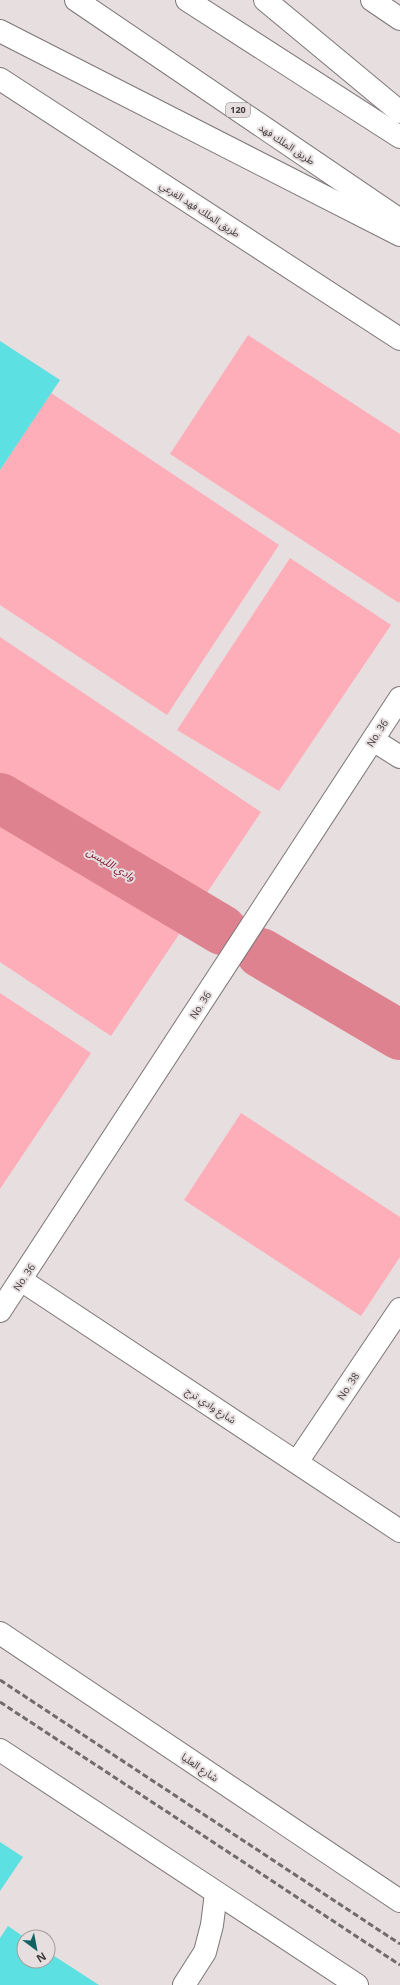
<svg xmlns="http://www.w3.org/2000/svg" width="400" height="1985" font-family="'Open Sans','Noto Sans Arabic',sans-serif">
	<rect width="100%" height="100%" fill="#e6dedf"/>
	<!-- grass -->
	<g fill="#feaeb8">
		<polygon points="248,335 400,434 400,601 399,603 170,454"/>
		<polygon points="51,393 279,545 167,715 0,605 0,470"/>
		<polygon points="290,558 391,625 279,791 177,730"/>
		<polygon points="0,637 261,812 111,1036 0,962"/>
		<polygon points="0,993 91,1053 0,1189"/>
		<polygon points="241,1113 400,1217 400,1257 361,1316 184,1200"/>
	</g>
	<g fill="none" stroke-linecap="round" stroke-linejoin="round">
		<!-- river -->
		<g stroke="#de828f" stroke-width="50">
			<polyline points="0,798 222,930"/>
			<polyline points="261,953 400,1035"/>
		</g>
	</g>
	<!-- building -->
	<g fill="#5de0e2">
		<polygon points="0,341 60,380 0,470"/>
		<polygon points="0,1842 23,1857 0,1891"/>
		<polygon points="8,1926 24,1937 24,1961 48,1961 48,1952 99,1985 0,1985 0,1938"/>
	</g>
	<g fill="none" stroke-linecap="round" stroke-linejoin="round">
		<!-- minor casing -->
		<g stroke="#7d7677" stroke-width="24">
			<g id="minor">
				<polyline points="373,740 400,757"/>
				<polyline points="21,1280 400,1531"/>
				<polyline points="0,1311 400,698"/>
				<polyline points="297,1462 400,1309"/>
				<polyline points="184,1985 205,1952 212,1925 216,1893"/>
			</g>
		</g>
		<!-- major casing -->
		<g stroke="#7d7677" stroke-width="24">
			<g id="major">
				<polyline points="372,0 400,19"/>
				<polyline points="0,79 400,339"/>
				<polyline points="0,1633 400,1901"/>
				<polyline points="0,1750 357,1985"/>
			</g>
		</g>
		<!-- highway casing -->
		<g stroke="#7d7677" stroke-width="24">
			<g id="highway">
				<polyline points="76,0 400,220"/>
				<polyline points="187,0 400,137"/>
				<polyline points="265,0 400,112"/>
				<polyline points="0,31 400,235"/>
			</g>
		</g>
		<!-- minor -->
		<use href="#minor" stroke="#fff" stroke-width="22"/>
		<!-- major -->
		<use href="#major" stroke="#fff" stroke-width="22"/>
		<!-- highway -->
		<use href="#highway" stroke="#fff" stroke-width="22"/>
		<!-- rail -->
		<g stroke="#706c6c" stroke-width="3" stroke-dasharray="6 3" stroke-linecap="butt">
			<polyline points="0,1680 400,1944"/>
			<polyline points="0,1702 400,1965"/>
		</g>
	</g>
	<g text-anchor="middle" stroke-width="4" stroke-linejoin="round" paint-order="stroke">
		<!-- shield labels -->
		<rect fill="#e6dedf" stroke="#716d6d" stroke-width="1" x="226" y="103" width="24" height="14" rx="3"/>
		<g font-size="9" font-weight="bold" fill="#3f3c3c">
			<text x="238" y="113">120</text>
		</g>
		<!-- street labels -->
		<g font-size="10" fill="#3f3c3c" stroke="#e6dedf">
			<text transform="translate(287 144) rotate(34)" y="4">طريق الملك فهد</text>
			<text transform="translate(200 209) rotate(33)" y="4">طريق الملك فهد الفرعي</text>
			<text transform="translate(377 733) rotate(-57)" y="4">No. 36</text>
			<text transform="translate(200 1005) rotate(-57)" y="4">No. 36</text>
			<text transform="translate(24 1277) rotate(-56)" y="4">No. 36</text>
			<text transform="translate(348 1386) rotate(-56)" y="4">No. 38</text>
			<text transform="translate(211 1405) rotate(33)" y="4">شارع وادي ترج</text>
			<text transform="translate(200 1767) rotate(34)" y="4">شارع العليا</text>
		</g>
		<!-- water labels -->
		<g font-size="11" font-style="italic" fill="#8d203c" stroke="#e6dedf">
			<text transform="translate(111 864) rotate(31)" y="4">وادي الليسن</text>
		</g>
	</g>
	<!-- north arrow -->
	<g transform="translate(36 1949) rotate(148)"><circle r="19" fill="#e6dedf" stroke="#a39d9e"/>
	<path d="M0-3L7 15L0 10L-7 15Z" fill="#116263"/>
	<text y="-6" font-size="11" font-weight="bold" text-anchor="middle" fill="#3f3c3c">N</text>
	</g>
</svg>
